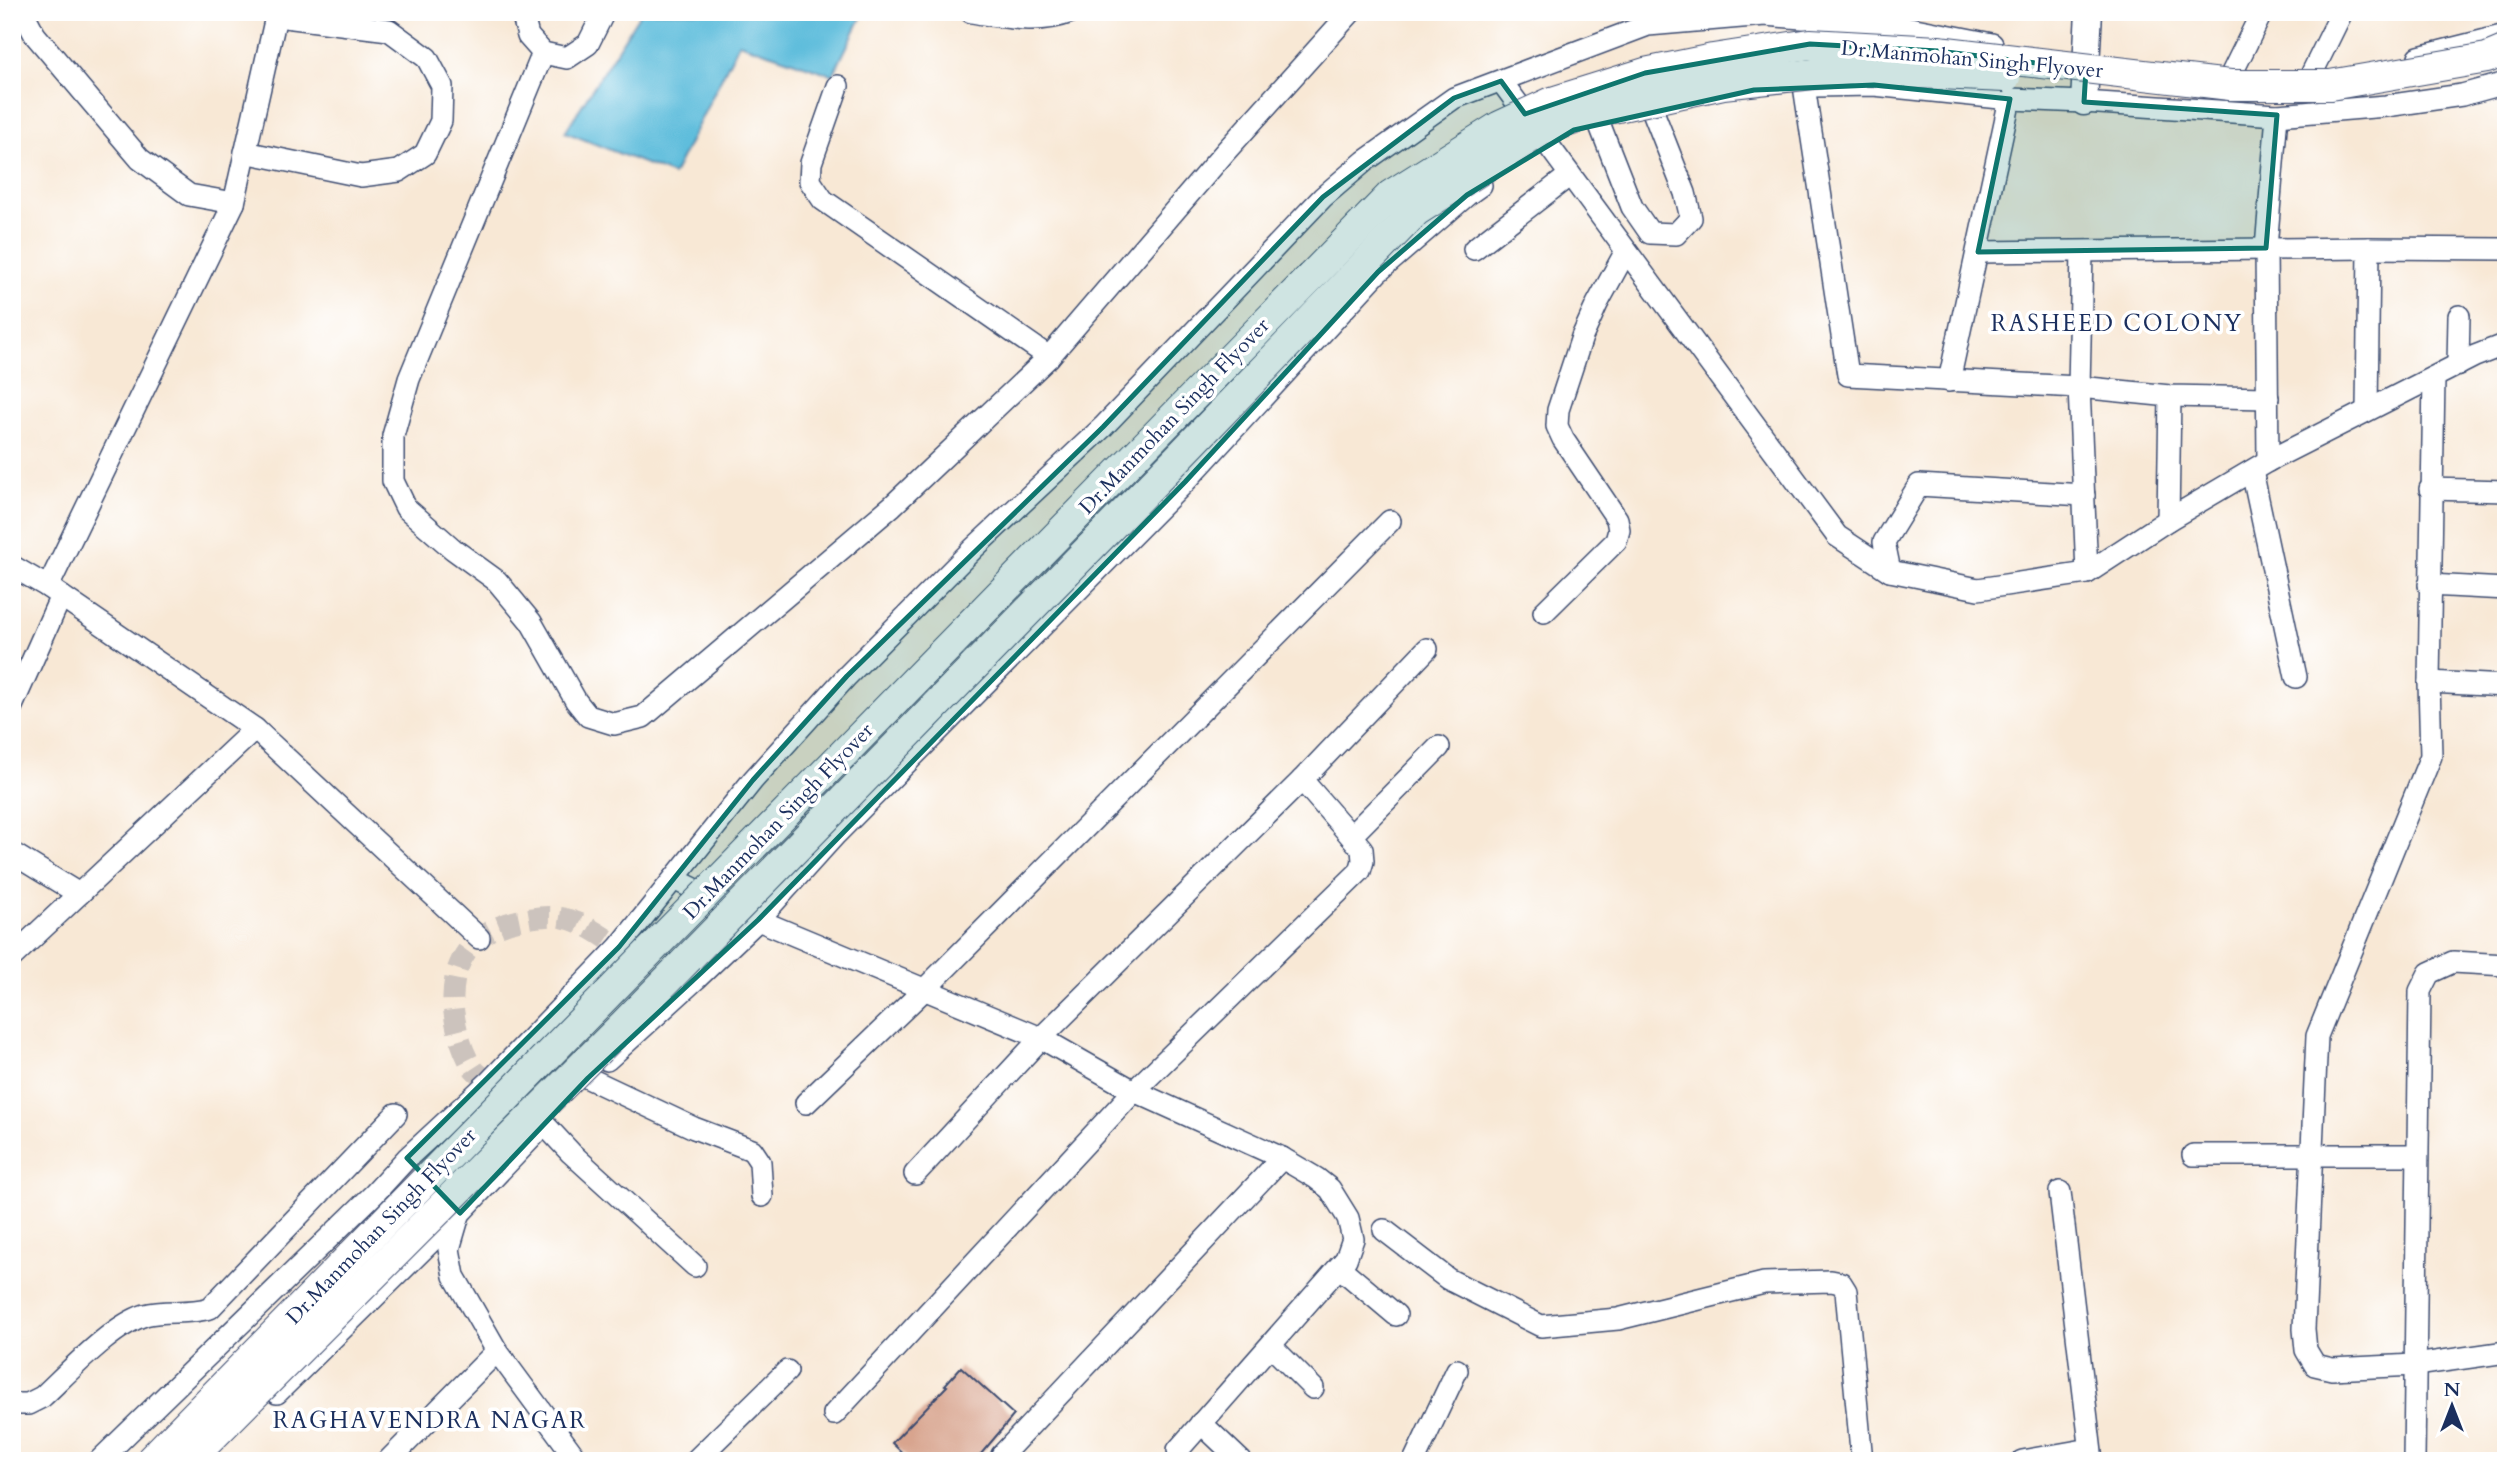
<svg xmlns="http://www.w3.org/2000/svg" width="2518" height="1473" font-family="Cardo,serif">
	<rect width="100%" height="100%" fill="#fff"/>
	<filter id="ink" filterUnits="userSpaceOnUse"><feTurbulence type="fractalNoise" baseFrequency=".0143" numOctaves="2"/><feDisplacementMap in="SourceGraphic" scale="14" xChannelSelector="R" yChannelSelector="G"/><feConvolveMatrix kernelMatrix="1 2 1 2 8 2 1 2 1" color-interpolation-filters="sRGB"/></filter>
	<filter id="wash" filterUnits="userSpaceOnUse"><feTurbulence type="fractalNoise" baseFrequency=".00686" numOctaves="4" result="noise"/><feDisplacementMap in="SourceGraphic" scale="28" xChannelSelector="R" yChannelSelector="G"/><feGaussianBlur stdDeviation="1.57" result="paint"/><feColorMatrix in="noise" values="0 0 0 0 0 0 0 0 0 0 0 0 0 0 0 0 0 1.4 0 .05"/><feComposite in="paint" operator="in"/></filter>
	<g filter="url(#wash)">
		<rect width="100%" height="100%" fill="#f8e8d5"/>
		<!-- water -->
		<polygon fill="#5ebddc" stroke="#3c769d" stroke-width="2" points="641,12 864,12 833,75 739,43 673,175 565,132"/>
		<g id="blocks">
			<!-- building -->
			<polygon fill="#d8a48e" points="961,1367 1014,1415 975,1461 911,1461 892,1443 947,1386 945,1385"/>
		</g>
	</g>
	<g filter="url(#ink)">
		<use href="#blocks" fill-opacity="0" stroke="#3c4b70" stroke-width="2"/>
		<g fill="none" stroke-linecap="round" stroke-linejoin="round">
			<!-- minor-tunnel -->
			<path stroke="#ccc3bd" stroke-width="21" stroke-dasharray="21 10" stroke-linecap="butt" d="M489,1082C484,1077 476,1073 473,1068C466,1058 461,1044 458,1033C443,978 461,932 520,920C535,917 548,915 563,918C584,922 602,936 619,947"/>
			<!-- minor casing -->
			<g stroke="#3c4b70" stroke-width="24">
				<g id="minor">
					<polyline points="23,12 35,35 140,159 189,195 234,203"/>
					<polyline points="522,12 528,36 543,53 567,58 588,44 604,12"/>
					<path d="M971,12C1005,17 1038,25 1071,12"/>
					<polyline points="543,53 409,379 393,436 393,481 406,508 453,549 497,581 531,622 576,701 588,716 614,724 643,717 892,506 1049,357 1225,152 1351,12"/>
					<polyline points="2419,57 2506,35"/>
					<polyline points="2232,73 2262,12"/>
					<polyline points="2312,73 2342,12"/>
					<polyline points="1501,81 1837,536 1890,571 1978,589 2087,573 2168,520 2268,461 2475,356 2506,344"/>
					<polyline points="838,86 811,163 810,181 823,200 1049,357"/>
					<polyline points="1804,86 1848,375 2079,387 2170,396 2268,398"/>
					<polyline points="1815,86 1874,85 2010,99 2084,102 2277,115 2386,106 2462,95 2506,83"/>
					<polyline points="1599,123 1632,207 1650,233 1676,234 1691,218 1685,193 1652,109"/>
					<polyline points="245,152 361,176 399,171 425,154 441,121 442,86 427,58 389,30 277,16"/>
					<polyline points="1474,249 1570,175"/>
					<polyline points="1978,252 2369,248 2506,249"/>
					<polyline points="2082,252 2079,387 2087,573"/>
					<polyline points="2458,365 2459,316"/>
					<polyline points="2434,378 2429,682 2431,756 2317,1036 2304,1329 2306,1350 2315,1365 2332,1369 2415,1365 2506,1352"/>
					<polyline points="1949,381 2010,99"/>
					<polyline points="2367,410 2369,248"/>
					<polyline points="2268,461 2266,248 2277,115"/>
					<polyline points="2252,471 2296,677"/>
					<polyline points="2430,489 2506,491"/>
					<polyline points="2168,520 2170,396"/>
					<polyline points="12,566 48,587 234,203 277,12"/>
					<polyline points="1890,571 1884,542 1919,485 2084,495"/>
					<polyline points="2429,585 2506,589"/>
					<polyline points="48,587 255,729"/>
					<polyline points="1544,612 1616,541 1619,530 1617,519 1563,439 1557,426 1558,410 1582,337 1597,304 1626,251"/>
					<polyline points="2429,682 2506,686"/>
					<polyline points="12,706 61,596"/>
					<polyline points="1351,836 1439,747"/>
					<polyline points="12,853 79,894"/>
					<polyline points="674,879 758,920 1041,1038 1134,1091 1282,1158 1316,1178 1330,1189 1348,1218 1353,1239 1346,1259 1178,1450"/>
					<polyline points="12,957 255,729 479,938"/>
					<polyline points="607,1060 696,979 758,920 836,834 1185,482 1378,272 1467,195 1481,185"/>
					<polyline points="588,1078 694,1128 752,1150 760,1162 762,1196"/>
					<polyline points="806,1103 926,988 1390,521"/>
					<polyline points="544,1124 571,1153 695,1266"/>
					<polyline points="2193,1155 2417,1155"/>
					<polyline points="915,1174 1041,1038 1302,780 1427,649"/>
					<polyline points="2060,1192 2092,1461"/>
					<polyline points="459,1215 449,1249 454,1276 497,1351 578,1461"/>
					<polyline points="1384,1230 1448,1279 1541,1326 1618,1319 1764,1283 1831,1281 1841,1283 1846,1291 1862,1461"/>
					<polyline points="1339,1267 1396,1315"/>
					<polyline points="1271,1346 1313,1388"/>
					<polyline points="277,1393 460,1213 538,1131"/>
					<path d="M12,1404H28L42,1397C68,1373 111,1326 145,1315C166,1309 186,1315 210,1308L396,1114"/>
					<polyline points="834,1414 1134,1091 1360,871 1363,861 1362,849 1302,780"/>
					<polyline points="1201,1423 1241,1461"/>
					<polyline points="1002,1455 1282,1158"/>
					<polyline points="99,1461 374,1194 407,1158 489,1082 619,947 753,780 847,676 974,548 1103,427 1323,197 1365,161 1454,98 1648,25 1765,15 1900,26 1992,44"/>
					<polyline points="388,1461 497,1351"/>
					<polyline points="695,1461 787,1371"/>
					<polyline points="1414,1461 1457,1370"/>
					<polyline points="2022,1461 2090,1449"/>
					<polyline points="2414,1461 2420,991 2429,973 2453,962 2506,965"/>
				</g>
			</g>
			<!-- major casing -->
			<g stroke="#3c4b70" stroke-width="29">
				<polyline id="major" points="2084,102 2089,12"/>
			</g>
			<!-- minor -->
			<use href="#minor" stroke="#fff" stroke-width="21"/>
			<!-- major -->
			<use href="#major" stroke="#fff" stroke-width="26"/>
			<!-- highway-bridge casing -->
			<g stroke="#3c4b70" stroke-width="32" stroke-linecap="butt">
				<g id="highway-bridge">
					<polyline points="150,1461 1391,195 1500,126 1552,102 1645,73 1713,59 1810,44 1938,51 2230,85 2330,85 2487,58 2506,50"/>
					<polyline points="188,1461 624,1024 1177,459 1416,211 1541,131 1594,112 1723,84 1849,70 2005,77"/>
				</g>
			</g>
			<!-- highway-bridge -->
			<use href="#highway-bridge" stroke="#fff" stroke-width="30"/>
		</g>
	</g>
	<!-- marked area -->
	<path fill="#0f766e" fill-opacity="0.2" stroke="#0f766e" stroke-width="5" stroke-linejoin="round" d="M1810,44L1938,51L2086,69L2084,102L2277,115L2266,248L1978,252L2010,99L1874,85L1754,90L1574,130L1467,195L1378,272L1185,482L758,920L588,1078L460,1213L407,1158L619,947L753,780L847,676L1103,427L1323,197L1454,98L1501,81L1525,114L1645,73Z"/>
	<g text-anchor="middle" stroke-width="7" stroke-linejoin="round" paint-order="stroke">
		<!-- street labels -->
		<g font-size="21" fill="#1b2f5e" stroke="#fff">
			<text transform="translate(1972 59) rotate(5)" y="7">Dr.Manmohan Singh Flyover</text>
			<text transform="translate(1174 416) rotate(-46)" y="7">Dr.Manmohan Singh Flyover</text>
			<text transform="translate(778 821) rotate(-46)" y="7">Dr.Manmohan Singh Flyover</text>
			<text transform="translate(381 1226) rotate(-46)" y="7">Dr.Manmohan Singh Flyover</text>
		</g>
		<!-- neighbourhood labels -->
		<g font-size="23" letter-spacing="2" fill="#1b2f5e" stroke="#fff">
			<text x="2117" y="331">RASHEED COLONY</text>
			<text x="430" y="1428">RAGHAVENDRA NAGAR</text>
		</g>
	</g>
	<!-- margin -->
	<rect width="2518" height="1473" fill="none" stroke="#fff" stroke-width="42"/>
	<!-- north arrow -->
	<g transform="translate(2452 1406)" stroke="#ffffff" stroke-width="5" paint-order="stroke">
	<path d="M0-5L12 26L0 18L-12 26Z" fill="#1b2f5e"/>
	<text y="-10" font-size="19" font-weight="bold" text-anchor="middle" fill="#1b2f5e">N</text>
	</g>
</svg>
